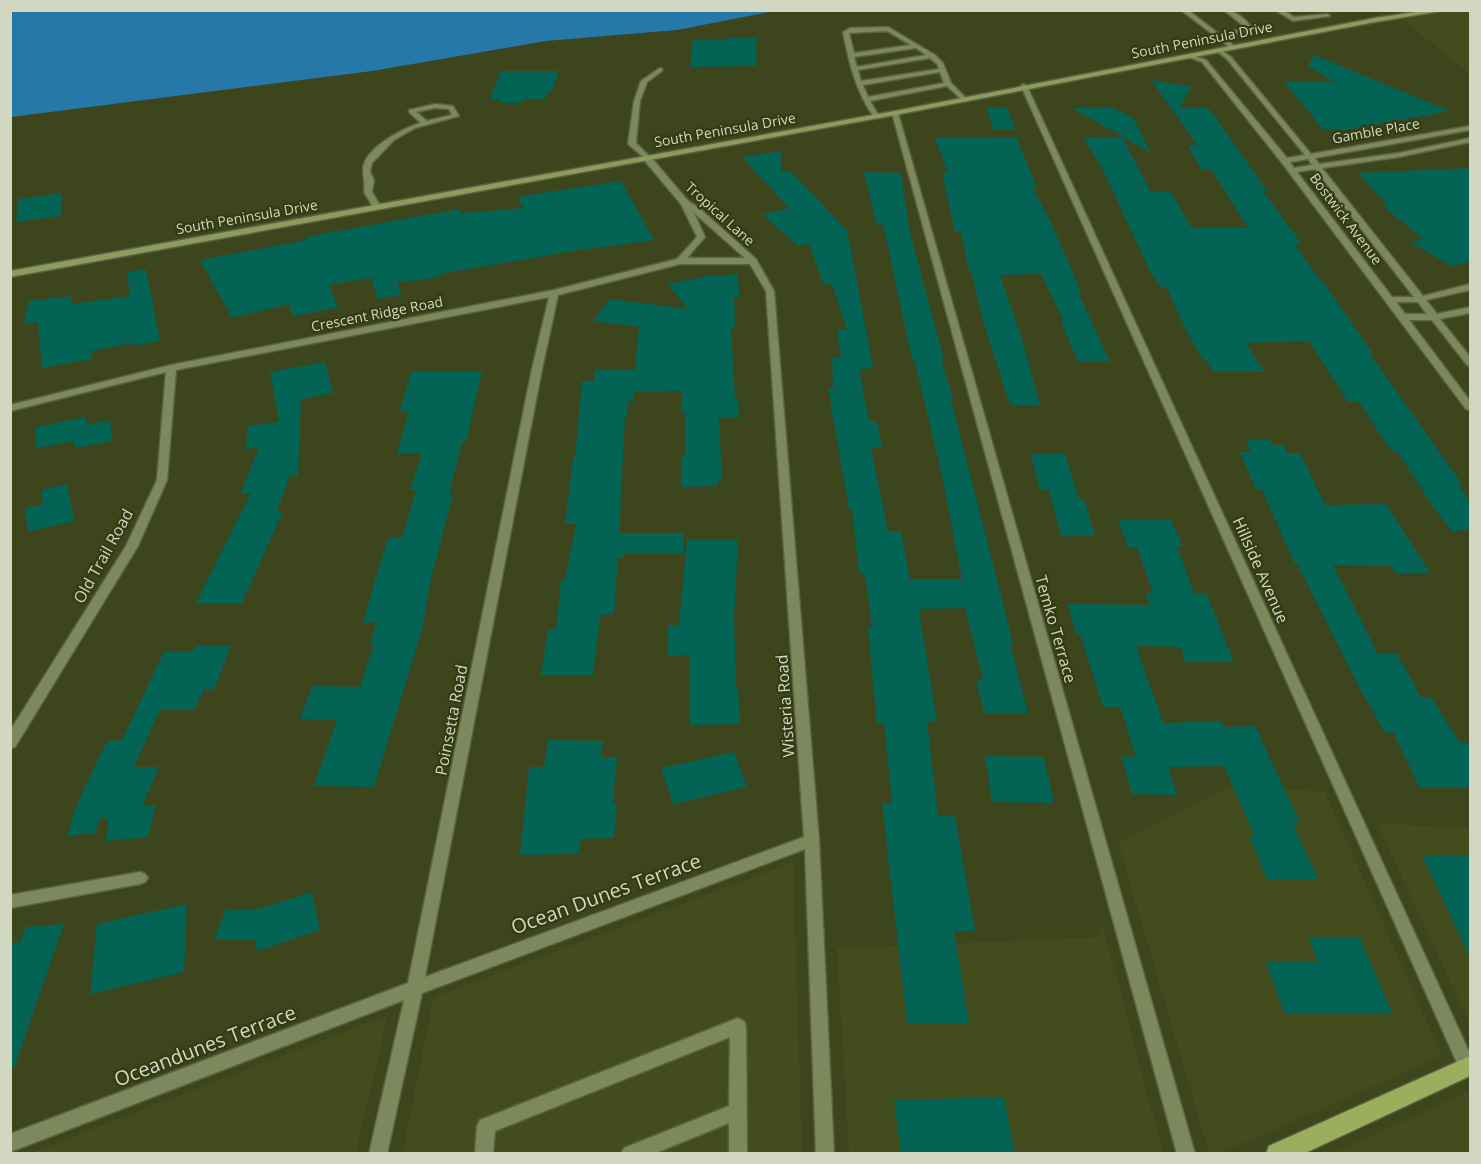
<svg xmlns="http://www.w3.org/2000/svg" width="1481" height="1164" font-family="'Open Sans',sans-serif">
	<rect width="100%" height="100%" fill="#3d451d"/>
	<!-- built -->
	<g fill="#434c1c">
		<polygon points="1463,10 1470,11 1470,74 1402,19"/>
		<polygon points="1232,786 1325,792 1442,1056 1222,1153 1209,1153 1118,843"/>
		<polygon points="1377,823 1470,829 1470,1025"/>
		<polygon points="793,862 802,1153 402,1154 434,997"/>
		<polygon points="1102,922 1163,1153 849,1153 837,949 1098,937"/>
		<polygon points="388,1015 356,1153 31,1153"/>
		<polygon points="1470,1091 1470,1153 1333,1153"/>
	</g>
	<!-- water -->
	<polygon fill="#2678a9" points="10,11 11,10 774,11 677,30 546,41 372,71 11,117"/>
	<!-- building -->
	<g fill="#036355">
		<polygon points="728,38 757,38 756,66 690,67 693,40 727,40"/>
		<polygon points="1314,55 1450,111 1347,130 1323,129 1283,81 1335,82 1308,66"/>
		<polygon points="501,71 559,71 552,92 547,93 545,99 523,99 521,103 501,103 499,99 490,99"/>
		<polygon points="1151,80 1192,87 1179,108 1208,108 1215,116 1267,191 1263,191 1302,244 1295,244 1323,284 1325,284 1373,354 1370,354 1462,484 1458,484 1470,502 1470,530 1452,531 1436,511 1397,451 1391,451 1359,402 1348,402 1309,341 1246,343 1264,372 1213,372 1206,360 1203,360 1184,326 1167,288 1161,288 1149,269 1104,172 1083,137 1122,137 1151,192 1171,192 1191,227 1248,228 1211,169 1201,169 1188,146 1198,146"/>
		<polygon points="986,107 1007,108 1016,130 994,130"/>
		<polygon points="1072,108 1114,108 1134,119 1151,153"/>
		<polygon points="1016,137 1037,187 1033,188 1053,227 1081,292 1078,292 1110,362 1078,362 1061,321 1064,321 1041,274 1000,275 1023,342 1040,405 1010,405 983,321 971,271 969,271 961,232 955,232 942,173 948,173 935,138"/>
		<polygon points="781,151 781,172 791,172 847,230 873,367 861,370 859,368 869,421 877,421 882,447 871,448 888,531 901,531 910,579 962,579 939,462 914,359 912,359 883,224 877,226 864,172 901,173 910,233 944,359 941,359 953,399 951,399 1013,643 1010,643 1028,713 984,713 976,679 983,679 965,608 919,609 937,722 927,722 938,816 955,816 975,931 954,931 969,1023 907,1023 882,803 892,803 884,723 877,723 868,628 872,628 865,573 859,573 852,509 849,509 828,387 833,387 832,358 841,358 837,330 847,330 832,284 824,285 809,244 798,246 763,215 789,208 742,157"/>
		<polygon points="1470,168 1470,262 1452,266 1410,242 1423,239 1383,206 1388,206 1358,173"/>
		<polygon points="621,181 654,240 573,251 439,274 439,277 397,283 402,295 378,299 371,278 329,285 338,308 293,316 289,304 232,318 200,260 307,240 306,237 459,209 462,213 524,208 517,197"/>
		<polygon points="61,193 61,216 16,222 18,199"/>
		<polygon points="146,269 160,341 134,346 133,343 91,351 92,359 42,368 38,322 24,324 29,301 72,296 71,304 130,296 127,272"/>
		<polygon points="738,274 739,297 734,297 735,327 731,327 735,397 738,397 739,417 719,417 722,481 718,481 718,486 681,487 681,456 685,456 685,413 681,413 682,391 634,392 634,401 628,401 627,416 625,416 619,533 684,533 683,553 624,553 624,558 618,558 614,614 600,615 593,675 541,675 548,630 556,630 561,580 565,580 576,524 565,524 573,457 575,457 582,381 594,381 595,370 635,370 639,327 593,321 610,299 688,309 668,284 708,276"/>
		<polygon points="325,362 333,393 301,399 298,476 290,476 277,511 283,511 242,603 196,603 251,493 240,494 259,447 246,449 248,426 279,422 270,372"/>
		<polygon points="482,371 466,442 462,442 449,494 453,494 431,579 422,629 374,787 314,786 337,720 300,719 312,686 360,687 374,643 370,643 377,622 363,623 375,580 388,538 402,538 416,490 410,490 422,453 397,453 409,411 400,411 411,372"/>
		<polygon points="86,417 87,425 110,420 112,441 75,448 74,441 36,448 36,427"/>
		<polygon points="1246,439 1271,440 1273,445 1284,445 1287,453 1300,453 1325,505 1386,504 1430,573 1395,573 1391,566 1333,565 1378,654 1397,654 1421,697 1431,697 1459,742 1470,743 1470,788 1420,788 1393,732 1385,733 1359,687 1297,564 1295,564 1262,490 1256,490 1240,452 1251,452"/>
		<polygon points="1031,454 1065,454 1079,499 1084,499 1095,536 1061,536 1049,490 1040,490"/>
		<polygon points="67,484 74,521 28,532 25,509 43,504 41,490"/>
		<polygon points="1118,520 1171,520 1183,546 1177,546 1194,593 1206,593 1234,662 1185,662 1181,647 1136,646 1163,723 1222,721 1224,727 1255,726 1300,823 1293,824 1318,879 1267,880 1249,835 1254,835 1224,766 1168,767 1177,795 1132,794 1121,756 1136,757 1120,707 1103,707 1080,634 1076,634 1068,604 1150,605 1145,593 1153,593 1137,547 1128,547"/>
		<polygon points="687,539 738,540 734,618 736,687 738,687 740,724 690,725 690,655 668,656 668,625 679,625"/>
		<polygon points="196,646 231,646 214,689 204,689 195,710 160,710 134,767 159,767 142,806 156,805 148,837 106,841 108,819 101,817 95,833 67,836 77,804 107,741 122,740 164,652 193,651"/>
		<polygon points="548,740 603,741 601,757 617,757 613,803 617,803 614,838 580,839 579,854 520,855 529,767 544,767"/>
		<polygon points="734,752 747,787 673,804 661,768"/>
		<polygon points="985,756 1044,757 1054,803 992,802"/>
		<polygon points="1422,855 1470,855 1470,957"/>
		<polygon points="312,892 320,930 257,951 255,940 214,939 226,909 256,910"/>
		<polygon points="187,904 184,972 90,994 97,924"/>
		<polygon points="64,924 14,1068 10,1067 10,943 20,942 26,927"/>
		<polygon points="1309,938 1360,938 1392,1013 1284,1013 1266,962 1318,962"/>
		<polygon points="1004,1097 1015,1154 901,1154 894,1100"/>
	</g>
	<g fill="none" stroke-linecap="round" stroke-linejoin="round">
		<!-- lane casing -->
		<g stroke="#5b623f" stroke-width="3">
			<g id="lane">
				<path d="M1181,10H1188L1219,34L1246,28L1224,10C1234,10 1248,20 1252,29L1223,37L1237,48L1232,49Z"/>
				<polygon points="1275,10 1283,10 1294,17 1327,14 1330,16 1293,21"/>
				<path d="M888,27L935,55L943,63L951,83L966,98V100H962L947,86L870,101L879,116L874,117C856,92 849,63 843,32L850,28ZM887,31L911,45L854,53L849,33ZM916,48L926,55L857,67L854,57ZM930,58L937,64L939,69L861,81L858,70ZM940,72L944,83L868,97L863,85Z"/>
				<polygon points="660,68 662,69 662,71 647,82 640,101 636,143 651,158 647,160 628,144 634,101 641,81"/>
				<path d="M435,104L453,106L459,116L415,128L394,140L372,163L370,172L374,180L372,192L381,207L374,209L364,192C366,181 361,173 364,164C370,146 403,128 421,123L409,112V110ZM435,108L449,109L452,115L427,121L416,112Z"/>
				<polygon points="140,872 145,874 148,878 145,882 140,884 10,908 10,895"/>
				<polygon points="738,1018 744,1021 746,1026 747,1154 729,1154 729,1123 653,1154 621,1154 624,1148 729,1106 730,1037 495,1131 493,1154 475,1154 477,1126 480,1120"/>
			</g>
		</g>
		<!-- street casing -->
		<g stroke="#5b623f" stroke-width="3">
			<g id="street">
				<path d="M1220,49L1231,57L1311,154L1470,126V130L1315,158L1319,164L1399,153L1470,138V142L1399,157L1322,168L1423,296L1470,284V290L1426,300L1437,314L1470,307V313L1440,319L1470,357V366L1467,365L1432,320H1409L1470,401V410L1466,409L1282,163L1202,62L1188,57L1191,55L1206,60L1287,158L1305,155L1227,59L1218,52V50ZM1308,159L1312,165L1294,168L1290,162ZM1315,169L1414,297H1392L1297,172ZM1396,302H1418L1427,314H1405Z"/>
				<polygon points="1024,84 1027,86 1470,1054 1470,1075 1462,1074 1021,86"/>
				<polygon points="895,111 898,113 1195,1154 1177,1154 892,113"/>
				<path d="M644,156H650L688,201L699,208L756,259L774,291L819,840L834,1154H816L805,849L422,993L387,1154H369L404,1000L10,1152V1134L408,983L532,369L549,297L176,370L167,480L138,546L15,747L10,748V731L126,546L157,480L166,372L10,411V405L171,365L554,290L677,259L697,237L681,204L644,160ZM693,211V212L745,258H687L705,237ZM680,264H750L766,291L804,837L425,977L542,369L558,295Z"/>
			</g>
		</g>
		<!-- secondary casing -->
		<g stroke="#5b623f" stroke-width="3">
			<polygon id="secondary" points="1429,10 1447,10 1375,22 895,115 10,277 10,271 895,111 1375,18"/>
		</g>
		<!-- primary casing -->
		<g stroke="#5b623f" stroke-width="3">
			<polygon id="primary" points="1470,1056 1470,1076 1303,1154 1266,1154 1269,1146"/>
		</g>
		<!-- lane -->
		<use href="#lane" fill="#7d885d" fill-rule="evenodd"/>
		<!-- street -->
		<use href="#street" fill="#7d885d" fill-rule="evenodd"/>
		<!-- secondary -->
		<use href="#secondary" fill="#8d9b5e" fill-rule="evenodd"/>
		<!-- primary -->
		<use href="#primary" fill="#9cae5e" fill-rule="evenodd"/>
	</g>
	<g text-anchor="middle" stroke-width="4.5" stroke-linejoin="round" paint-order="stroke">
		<!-- far-street labels -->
		<g font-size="14" fill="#d1d7c1" stroke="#333b13">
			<text transform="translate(1202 40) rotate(-11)" y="5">South Peninsula Drive</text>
			<text transform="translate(725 130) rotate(-10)" y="5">South Peninsula Drive</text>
			<text transform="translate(1376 131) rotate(-10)" y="5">Gamble Place</text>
			<text transform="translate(720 214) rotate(42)" y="5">Tropical Lane</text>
			<text transform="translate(247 217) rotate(-10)" y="5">South Peninsula Drive</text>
			<text transform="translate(1346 219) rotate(53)" y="5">Bostwick Avenue</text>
			<text transform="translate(377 314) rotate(-11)" y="5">Crescent Ridge Road</text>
		</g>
		<!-- street labels -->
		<g font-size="16" fill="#d1d7c1" stroke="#333b13">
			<text transform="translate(103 556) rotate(-61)" y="6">Old Trail Road</text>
			<text transform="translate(1261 570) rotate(66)" y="6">Hillside Avenue</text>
			<text transform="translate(1056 629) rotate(74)" y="6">Temko Terrace</text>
			<text transform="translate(785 706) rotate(-94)" y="6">Wisteria Road</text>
			<text transform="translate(451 720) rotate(-79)" y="6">Poinsetta Road</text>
		</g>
		<!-- near-street labels -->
		<g font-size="20" fill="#d1d7c1" stroke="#333b13">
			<text transform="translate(606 894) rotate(-20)" y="7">Ocean Dunes Terrace</text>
			<text transform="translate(205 1046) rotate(-21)" y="7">Oceandunes Terrace</text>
		</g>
	</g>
	<!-- border -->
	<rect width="1481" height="1164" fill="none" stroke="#d1d7c1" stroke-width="24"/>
</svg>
